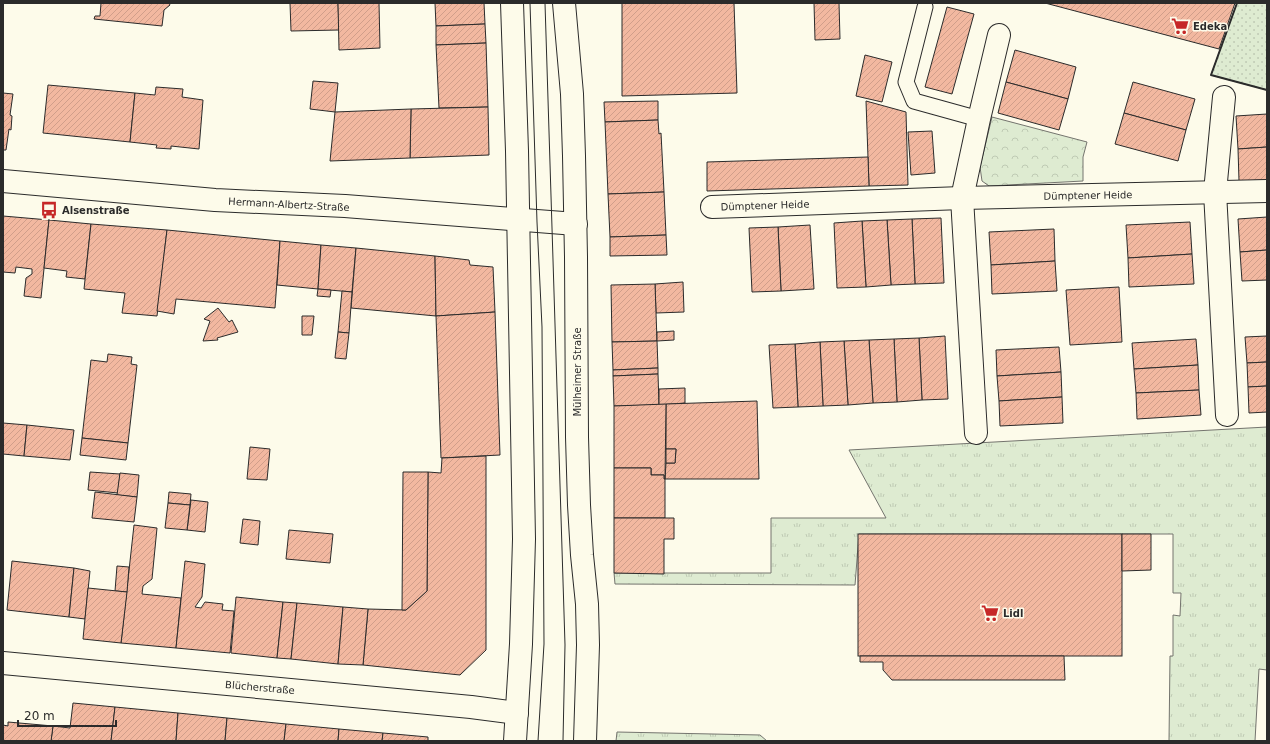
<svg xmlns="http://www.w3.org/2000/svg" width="1270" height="744" font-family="'DejaVu Sans',sans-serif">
	<defs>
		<pattern id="grass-tufts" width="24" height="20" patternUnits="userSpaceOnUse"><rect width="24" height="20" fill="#deebd1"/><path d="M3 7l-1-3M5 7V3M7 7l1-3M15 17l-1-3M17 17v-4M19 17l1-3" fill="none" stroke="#bfcab4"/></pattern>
		<pattern id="park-crowns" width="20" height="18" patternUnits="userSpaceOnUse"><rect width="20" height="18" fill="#deebd1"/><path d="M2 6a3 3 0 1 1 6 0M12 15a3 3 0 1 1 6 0" fill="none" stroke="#bfcab4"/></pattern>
		<pattern id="garden-dots" width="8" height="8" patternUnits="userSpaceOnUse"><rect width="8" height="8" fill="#deebd1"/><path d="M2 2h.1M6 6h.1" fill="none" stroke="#bfcab4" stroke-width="1.8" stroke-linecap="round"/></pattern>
		<pattern id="building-hatch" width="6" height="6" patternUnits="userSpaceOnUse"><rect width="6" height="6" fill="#f2b8a0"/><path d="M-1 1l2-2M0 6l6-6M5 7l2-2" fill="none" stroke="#d09e8a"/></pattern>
	</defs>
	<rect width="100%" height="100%" fill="#fdfbea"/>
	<!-- grass -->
	<g fill="url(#grass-tufts)" stroke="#74746e">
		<polygon points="1267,427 1267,670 1259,669 1255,741 1169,741 1170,656 1173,656 1173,615 1180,616 1181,593 1173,593 1173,534 859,534 855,585 615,584 614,573 771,573 771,518 886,518 849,450"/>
		<polygon points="617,732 760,735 767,741 616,741"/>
	</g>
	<!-- park -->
	<polygon fill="url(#park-crowns)" stroke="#74746e" points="992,117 1087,142 1083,157 1083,181 989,186 982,181 980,167"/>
	<!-- garden -->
	<polygon fill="url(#garden-dots)" stroke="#74746e" points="1237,3 1267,3 1267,90 1211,75"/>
	<!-- building -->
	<g fill="url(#building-hatch)" stroke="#2b2b2b">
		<polygon points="101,3 169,3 170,5 164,10 162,26 94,19 95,16 100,16"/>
		<polygon points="290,3 338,3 339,30 291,31"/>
		<polygon points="338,3 379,3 380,48 339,50"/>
		<polygon points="435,3 484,3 485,24 436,26"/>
		<polygon points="622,3 734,3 737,93 622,96"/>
		<polygon points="814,3 839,3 840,39 815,40"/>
		<polygon points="1045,3 1235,3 1219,49"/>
		<polygon points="947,7 974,14 952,94 925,87"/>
		<polygon points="485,24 486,43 436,45 436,26"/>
		<polygon points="486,43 488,107 439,108 436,45"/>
		<polygon points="1015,50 1076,67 1068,99 1006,82"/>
		<polygon points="865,55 892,62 882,102 856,96"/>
		<polygon points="313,81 338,83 335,112 310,109"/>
		<polygon points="1006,82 1068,99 1059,130 998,113"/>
		<polygon points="1133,82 1195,99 1186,130 1124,113"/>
		<polygon points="48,85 135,93 130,142 43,133"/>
		<polygon points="156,87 183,89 182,97 203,100 199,149 171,146 171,149 156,148 157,145 130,142 135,93 155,95"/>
		<polygon points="3,93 13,94 10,115 12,116 11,130 9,129 6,150 3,150"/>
		<polygon points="658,101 658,120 605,122 604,102"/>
		<polygon points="866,101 906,112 908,185 869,186"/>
		<polygon points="488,107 489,155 410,158 411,109"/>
		<polygon points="411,109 410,158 330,161 335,112"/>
		<polygon points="1124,113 1186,130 1178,161 1115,144"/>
		<polygon points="1267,114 1267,147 1238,149 1236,116"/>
		<polygon points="658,120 659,134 661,133 664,192 608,194 605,122"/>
		<polygon points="932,131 935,173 911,175 908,132"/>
		<polygon points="1267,147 1267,180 1239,181 1238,149"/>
		<polygon points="868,157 869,186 707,191 707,162"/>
		<polygon points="664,192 666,235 610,237 608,194"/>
		<polygon points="3,216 49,220 41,298 24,296 26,278 32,274 32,269 16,267 15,273 3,272"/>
		<polygon points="1267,217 1267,250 1240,252 1238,219"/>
		<polygon points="941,218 944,283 915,284 912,219"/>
		<polygon points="912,219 915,284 891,285 887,220"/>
		<polygon points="49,220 91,224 85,279 66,277 67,271 44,268"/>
		<polygon points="887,220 891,285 866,287 862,221"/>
		<polygon points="862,221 866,287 837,288 834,223"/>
		<polygon points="1190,222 1192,254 1128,258 1126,225"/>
		<polygon points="91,224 167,230 157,316 122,313 125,293 84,289"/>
		<polygon points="810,225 814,289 781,291 778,227"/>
		<polygon points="778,227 781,291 752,292 749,228"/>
		<polygon points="1054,229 1055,261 991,265 989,232"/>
		<polygon points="167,230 280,241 275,308 176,299 174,314 157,311"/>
		<polygon points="666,235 667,255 610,256 610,237"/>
		<polygon points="280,241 321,245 318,289 277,285"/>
		<polygon points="321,245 356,248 352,292 318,289"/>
		<polygon points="356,248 435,256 436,316 351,308"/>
		<polygon points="1267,250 1267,280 1242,281 1240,252"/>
		<polygon points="1192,254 1194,284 1129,287 1128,258"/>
		<polygon points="435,256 469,260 470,265 493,267 495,312 436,316"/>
		<polygon points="1055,261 1057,291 992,294 991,265"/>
		<polygon points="683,282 684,312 656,313 655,284"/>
		<polygon points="655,284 657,341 612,342 611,285"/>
		<polygon points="1119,287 1122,342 1070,345 1066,290"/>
		<polygon points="318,289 331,290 330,297 317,296"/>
		<polygon points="342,291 352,292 349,333 338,332"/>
		<polygon points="218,308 229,322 232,320 238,332 217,338 218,340 203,341 210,321 204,319"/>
		<polygon points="495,312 500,455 441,458 436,316"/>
		<polygon points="302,316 314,316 312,335 302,335"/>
		<polygon points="674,331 674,340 657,341 657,332"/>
		<polygon points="338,332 349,333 346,359 335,358"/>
		<polygon points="945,336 948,399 922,400 919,338"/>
		<polygon points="1267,336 1267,362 1247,363 1245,337"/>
		<polygon points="919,338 922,400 897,402 894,339"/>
		<polygon points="894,339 897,402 873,403 869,340"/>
		<polygon points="1196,339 1198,365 1134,369 1132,343"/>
		<polygon points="869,340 873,403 848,405 844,341"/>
		<polygon points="657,341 658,368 613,370 612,342"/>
		<polygon points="844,341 848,405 823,406 820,342"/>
		<polygon points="820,342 823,406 798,407 795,344"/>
		<polygon points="795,344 798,407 773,408 769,345"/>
		<polygon points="1059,347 1061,372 997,376 996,350"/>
		<polygon points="108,354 132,357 131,364 137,365 128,443 82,438 91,360 107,362"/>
		<polygon points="1267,362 1267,386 1248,387 1247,363"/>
		<polygon points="1198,365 1199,390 1136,393 1134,369"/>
		<polygon points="658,368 658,374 613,376 613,370"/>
		<polygon points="1061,372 1062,397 999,401 997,376"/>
		<polygon points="658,374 659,405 614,406 613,376"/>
		<polygon points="1267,386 1267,412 1249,413 1248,387"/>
		<polygon points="685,388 685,403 659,405 659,389"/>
		<polygon points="1199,390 1201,415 1137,419 1136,393"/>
		<polygon points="1062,397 1063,423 1000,426 999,401"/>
		<polygon points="757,401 759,479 665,479 666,463 675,463 676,449 666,449 666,404"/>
		<polygon points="666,404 665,479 664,479 664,475 651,475 651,468 614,468 614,406"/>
		<polygon points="3,423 27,425 24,456 3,454"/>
		<polygon points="27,425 74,430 70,460 24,456"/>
		<polygon points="82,438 128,443 126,460 80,455"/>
		<polygon points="250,447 270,449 267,480 247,479"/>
		<polygon points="666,449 676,449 675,463 666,463"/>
		<polygon points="486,456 486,650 460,675 363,665 368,609 406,610 427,591 428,472 441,473 442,458"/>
		<polygon points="614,468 651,468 651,475 664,475 664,479 665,479 665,518 614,518"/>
		<polygon points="90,472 120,474 118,493 88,490"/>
		<polygon points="403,472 428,472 427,591 406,610 402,610"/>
		<polygon points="120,473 139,475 137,497 117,495"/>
		<polygon points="95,492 137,497 134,522 92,518"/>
		<polygon points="169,492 191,494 190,505 168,503"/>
		<polygon points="191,500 208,502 205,532 187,530"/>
		<polygon points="168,503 190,505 187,530 165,528"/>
		<polygon points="614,518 674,518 674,539 664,539 664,574 614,573"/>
		<polygon points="243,519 260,521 258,545 240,543"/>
		<polygon points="134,525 157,528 152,579 143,586 142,594 181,598 176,648 121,643"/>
		<polygon points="289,530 333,534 330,563 286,559"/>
		<rect x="858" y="534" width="264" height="122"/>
		<polygon points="1122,534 1151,534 1151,570 1122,571"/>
		<polygon points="12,561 74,568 69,617 7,610"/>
		<polygon points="185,561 205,564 202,597 195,607 201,608 205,602 223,604 222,610 234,611 230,653 176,648"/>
		<polygon points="117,566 129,567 127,592 115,591"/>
		<polygon points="74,568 90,571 85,619 69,617"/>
		<polygon points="88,588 127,592 121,643 83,639"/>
		<polygon points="236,597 283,602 277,658 231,653"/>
		<polygon points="283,602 297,603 291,659 277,658"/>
		<polygon points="297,603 343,607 338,664 291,659"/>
		<polygon points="343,607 368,609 363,665 338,664"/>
		<polygon points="860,656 1064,656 1065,680 892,680 883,670 883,662 860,662"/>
		<polygon points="73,703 115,707 111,741 51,741 53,726 70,728"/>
		<polygon points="115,707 178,713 176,741 111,741"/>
		<polygon points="178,713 227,718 225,741 176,741"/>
		<polygon points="227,718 286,724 284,741 225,741"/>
		<polygon points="8,722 53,726 51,741 3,741 3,725 8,726"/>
		<polygon points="286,724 339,729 338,741 284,741"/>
		<polygon points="339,729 383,733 382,741 338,741"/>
		<polygon points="383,733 428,737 428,741 382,741"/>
	</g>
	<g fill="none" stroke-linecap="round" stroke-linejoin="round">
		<!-- lane casing -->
		<g stroke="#2b2b2b" stroke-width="17">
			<polyline id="lane" points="925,7 906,82 914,101 979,119"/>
		</g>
		<!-- street casing -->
		<g stroke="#2b2b2b" stroke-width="24">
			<g id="street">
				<polyline points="1224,97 1215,192 1227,415"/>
				<polyline points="3,181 215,200 345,206 576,224"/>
				<polyline points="712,207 962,198 1267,191"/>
				<polyline points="976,433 962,198 979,119 999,35"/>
				<polyline points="3,663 471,707 517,713"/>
			</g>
		</g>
		<!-- primary casing -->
		<g stroke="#2b2b2b" stroke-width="24">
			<g id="primary">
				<polyline points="512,3 517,151 524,539 521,644 515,741"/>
				<polyline points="564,3 572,94 574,156 576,257 577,437 579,505 582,555 587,604 588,645 585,741"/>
			</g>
		</g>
		<!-- lane -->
		<use href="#lane" stroke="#fdfbea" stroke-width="15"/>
		<!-- street -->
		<use href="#street" stroke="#fdfbea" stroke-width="22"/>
		<!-- primary -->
		<use href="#primary" stroke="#fdfbea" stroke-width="22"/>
		<!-- tram -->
		<g stroke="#2b2b2b" stroke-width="1">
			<polyline points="530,3 537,222 542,327 544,644 538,741"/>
			<polyline points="545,3 565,645 563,741"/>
		</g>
		<!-- wall -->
		<polyline stroke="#2b2b2b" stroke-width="2" points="1237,3 1211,75 1267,90"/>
	</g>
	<!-- icons -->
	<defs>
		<g id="supermarket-bare" transform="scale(1.38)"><path d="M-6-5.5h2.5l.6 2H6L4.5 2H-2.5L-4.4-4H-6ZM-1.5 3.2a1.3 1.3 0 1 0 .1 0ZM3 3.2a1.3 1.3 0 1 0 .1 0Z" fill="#c62828" stroke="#fdfbea" stroke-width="2.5" paint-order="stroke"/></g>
		<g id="bus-bare" transform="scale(1.38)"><path d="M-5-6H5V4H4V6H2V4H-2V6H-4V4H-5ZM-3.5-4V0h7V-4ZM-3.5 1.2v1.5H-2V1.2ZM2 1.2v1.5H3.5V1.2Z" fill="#c62828" stroke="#fdfbea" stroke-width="2.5" paint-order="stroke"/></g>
	</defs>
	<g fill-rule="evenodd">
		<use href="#supermarket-bare" x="1180" y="26"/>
		<use href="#bus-bare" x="49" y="210"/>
		<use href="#supermarket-bare" x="990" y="613"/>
	</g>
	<g text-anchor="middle" stroke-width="3" stroke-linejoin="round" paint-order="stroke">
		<!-- poi labels -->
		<g font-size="10" font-weight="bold" fill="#2b2b2b" stroke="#fdfbea" text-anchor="start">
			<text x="1193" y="30">Edeka</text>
			<text x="62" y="214">Alsenstraße</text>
			<text x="1003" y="617">Lidl</text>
		</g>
		<!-- street labels -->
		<g font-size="10" fill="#2b2b2b" stroke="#fdfbea">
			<text transform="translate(1088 195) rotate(-1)" y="4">Dümptener Heide</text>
			<text transform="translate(289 204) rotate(3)" y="4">Hermann-Albertz-Straße</text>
			<text transform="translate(765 205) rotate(-2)" y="4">Dümptener Heide</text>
			<text transform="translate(577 372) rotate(-90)" y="4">Mülheimer Straße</text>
			<text transform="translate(260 687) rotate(5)" y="4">Blücherstraße</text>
		</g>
	</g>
	<!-- border -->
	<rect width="1270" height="744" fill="none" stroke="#2b2b2b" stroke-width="8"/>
	<!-- scale -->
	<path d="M18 720v6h98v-6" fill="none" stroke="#2b2b2b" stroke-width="2"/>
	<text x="24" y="720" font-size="12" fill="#2b2b2b" stroke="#fdfbea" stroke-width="3" paint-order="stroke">20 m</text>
</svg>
